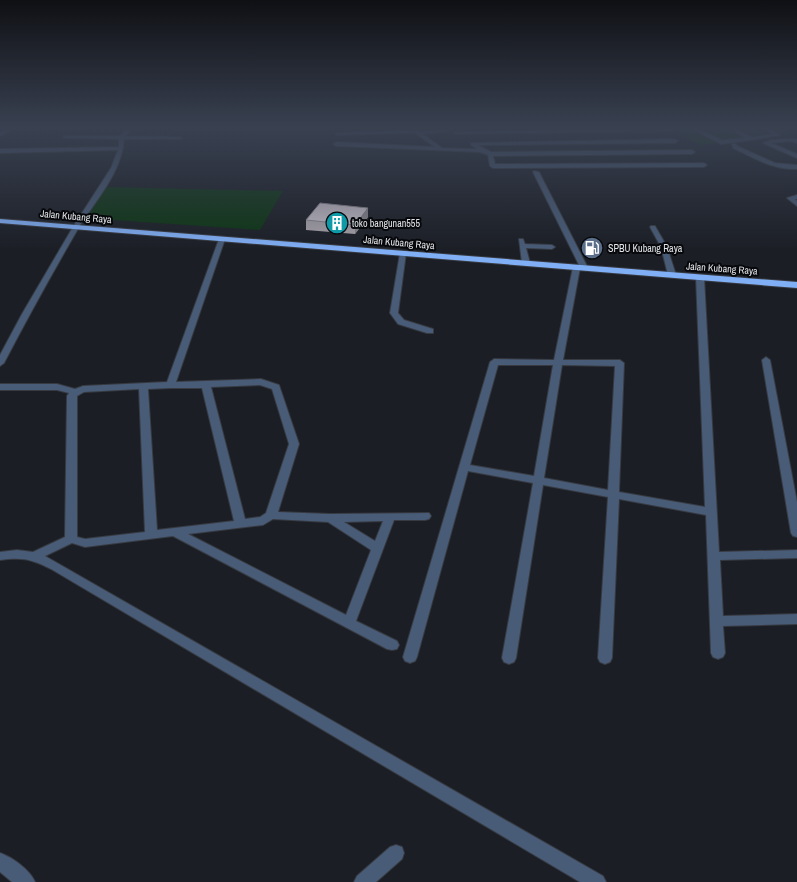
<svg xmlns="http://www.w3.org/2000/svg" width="797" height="882" font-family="'Archivo Narrow',sans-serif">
	<rect width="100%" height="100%" fill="#1b1e25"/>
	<!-- green -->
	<g fill="#0d3513">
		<polygon points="670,128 779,128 794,135 700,145"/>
		<polygon points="106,187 283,191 260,230 84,218"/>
	</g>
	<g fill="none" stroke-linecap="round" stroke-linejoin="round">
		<!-- minor casing -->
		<g stroke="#373a40" stroke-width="2">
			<g id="minor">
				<polygon points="10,128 16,128 0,136 0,133"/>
				<polygon points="47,128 81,128 79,129 49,129"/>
				<path d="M127,128H132L126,136L180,137L182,138L180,139H124C122,172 96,200 79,227C53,272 28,317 4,363L0,366V355L22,314L73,227L111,168L118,150L0,153V149L119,147V139L65,138L63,137L65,136H120Z"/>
				<polygon points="410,128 415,128 420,132 453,129 451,131 423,134 442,148 474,149 477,149 471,145 471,143 675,139 678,141 675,143 478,145 491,152 692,150 695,152 692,154 493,156 495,164 704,163 707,165 704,167 493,168 490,166 488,155 480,152 336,146 333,144 336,142 435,147 415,133 337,135 335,134 337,133 411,130"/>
				<polygon points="670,128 675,129 671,131 455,134 453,133 455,132"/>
				<polygon points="690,128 696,128 722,140 745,138 728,128 734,128 752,137 773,134 762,128 768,128 781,135 752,140 721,144"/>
				<polygon points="790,139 797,139 797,143 790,141 771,143 797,154 797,158 763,143 771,140"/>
				<path d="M732,144H736L737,146L775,163L797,165V169C773,170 754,158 733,148Z"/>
				<path d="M534,171L539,172L588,268L584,270L580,268L563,360H620L624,363L619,492L705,507L696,277L700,275L704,277L719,552L797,550V558L720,560L723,616L797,614V624L723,626L725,653L723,657L718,659L713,657L711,653L706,515L619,499L612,658L610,662L605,664L600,662L598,658L608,497L543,485L516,658L514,662L509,664L504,662L502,658L533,483L468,471L417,657L415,661L410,663L405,661L403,657L490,362L494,359L554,360L573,267L579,265L533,172ZM498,365H553L534,476L470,465ZM562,365L615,366L608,490L544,478Z"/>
				<polygon points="797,195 797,199 795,199 797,201 797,206 787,198"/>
				<polygon points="651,226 655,226 667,247 676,275 675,277 669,277 668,275 661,247 650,227"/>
				<path d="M222,237L225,239L176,382L261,379L279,385L299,444L278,512L330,514L429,513L431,516L429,519L425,520H394L356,621L397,641L399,645L397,649L392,650L387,649L173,536L85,547L72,543L45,556L603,876L606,882H580L51,569C31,559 22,557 0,560V552L17,550L33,552L65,537L67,396L69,393L57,390H0V384H57L75,389L83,386L167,382L219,239ZM260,385L272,389L289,444L266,513L260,517L245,519L211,387ZM171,388H202L234,521L157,530L148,389ZM139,389L145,532L85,539L77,537V396L84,392ZM273,519L328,522L371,550L346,615L188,534L263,525ZM383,521L375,541L344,522Z"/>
				<polygon points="519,239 523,239 525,244 552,245 555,247 552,249 526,248 530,263 526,265 522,263"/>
				<polygon points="403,251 406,253 398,313 404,320 433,329 433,333 427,333 398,324 390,313 400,253"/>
				<polygon points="766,357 770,360 797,502 797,537 793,536 791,533 762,360"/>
				<polygon points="396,845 402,847 404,853 402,859 376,882 354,882 357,876 390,847"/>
				<path d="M0,853C12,857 30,870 35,882H12L0,872Z"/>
			</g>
		</g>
		<!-- highway casing -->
		<g stroke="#373a40" stroke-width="2">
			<polygon id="highway" points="0,219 797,282 797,288 0,223"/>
		</g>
		<!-- minor -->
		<use href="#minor" fill="#485b77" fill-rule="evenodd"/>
		<!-- highway -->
		<use href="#highway" fill="#81aff6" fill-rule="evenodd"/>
	</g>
	<!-- wall -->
	<polygon fill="#a8a3aa" points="368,217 355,234 306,230 306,220"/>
	<!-- shaded-wall -->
	<polygon fill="#88848b" points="368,208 368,217 355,234 355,225"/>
	<!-- building -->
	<polygon fill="#c3bdc6" stroke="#88848b" points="320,203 368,208 355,225 306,220"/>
	<!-- sky -->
	<linearGradient id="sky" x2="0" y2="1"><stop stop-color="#0f1014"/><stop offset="0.51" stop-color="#394151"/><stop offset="1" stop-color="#394151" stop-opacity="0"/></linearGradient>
	<rect width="797" height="251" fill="url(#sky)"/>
	<!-- icons -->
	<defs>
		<g id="building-disc" transform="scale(1.15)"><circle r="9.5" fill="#0f9aa8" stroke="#07080b"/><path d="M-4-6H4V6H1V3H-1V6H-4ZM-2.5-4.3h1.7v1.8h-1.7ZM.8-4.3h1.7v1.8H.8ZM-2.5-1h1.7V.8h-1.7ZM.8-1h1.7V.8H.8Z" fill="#fff"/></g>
		<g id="fuel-disc" transform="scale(1.15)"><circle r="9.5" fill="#5c6f8a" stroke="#07080b"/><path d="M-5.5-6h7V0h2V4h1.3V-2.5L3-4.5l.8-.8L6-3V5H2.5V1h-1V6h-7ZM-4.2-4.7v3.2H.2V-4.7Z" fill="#fff"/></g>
	</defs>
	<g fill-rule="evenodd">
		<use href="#building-disc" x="337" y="223"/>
		<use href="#fuel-disc" x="592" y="248"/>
	</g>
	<g text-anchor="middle" stroke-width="4" stroke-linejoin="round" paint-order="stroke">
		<!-- far-street labels -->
		<g font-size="10" fill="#e2e5e9" stroke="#07080b">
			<text transform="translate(76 216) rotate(5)" y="4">Jalan Kubang Raya</text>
			<text transform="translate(399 242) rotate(5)" y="4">Jalan Kubang Raya</text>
			<text transform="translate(722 268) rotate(4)" y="4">Jalan Kubang Raya</text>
		</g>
		<!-- far-poi labels -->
		<g font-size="10" fill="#e2e5e9" stroke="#07080b" text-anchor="start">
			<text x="352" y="227">toko bangunan555</text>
			<text x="608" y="252">SPBU Kubang Raya</text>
		</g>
	</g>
</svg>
